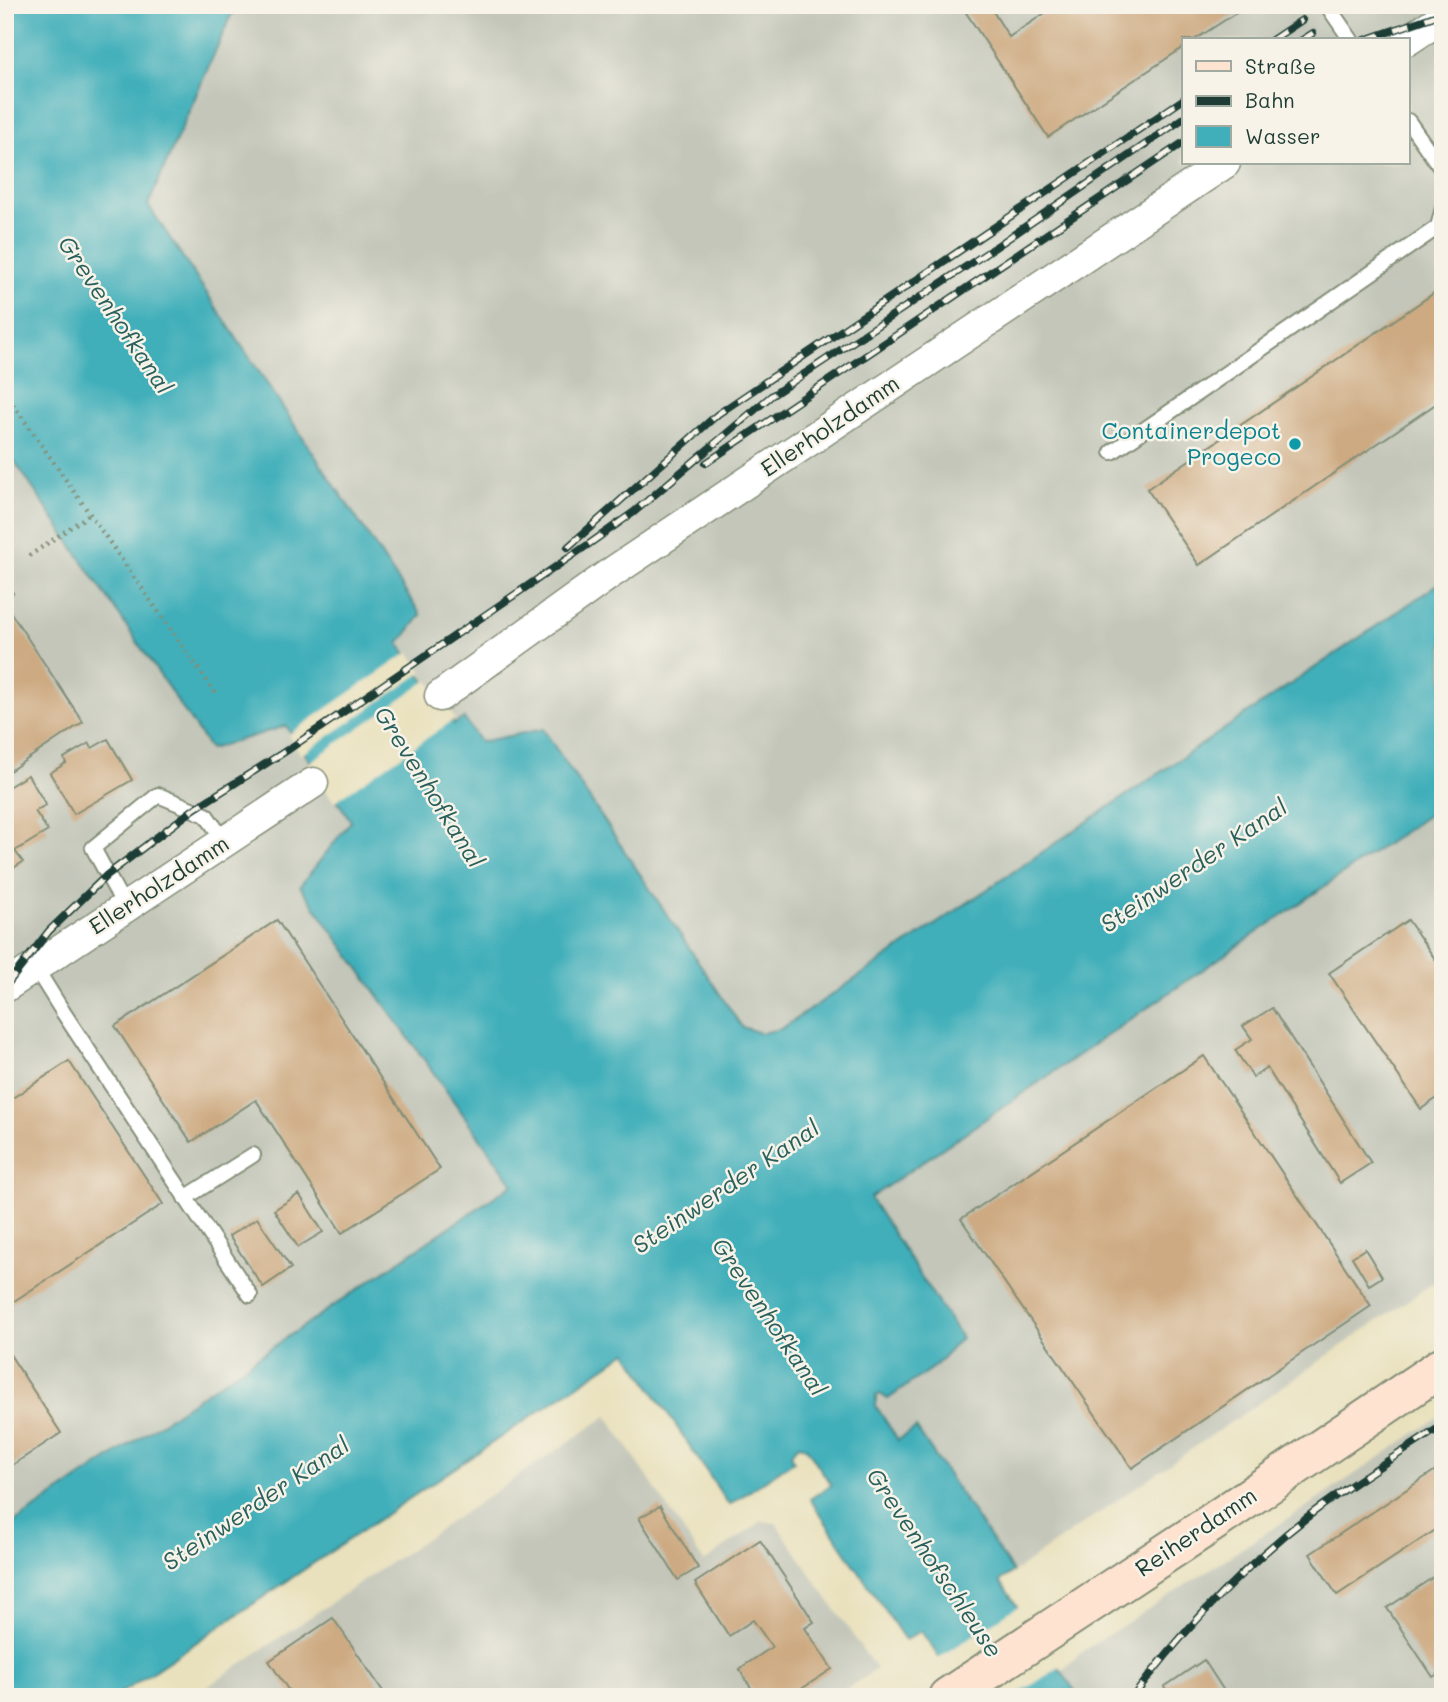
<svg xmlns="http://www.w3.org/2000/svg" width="1448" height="1702" font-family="Mali,sans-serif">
	<rect width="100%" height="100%" fill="#f7f3e8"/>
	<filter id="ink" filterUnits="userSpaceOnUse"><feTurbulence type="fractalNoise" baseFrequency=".0143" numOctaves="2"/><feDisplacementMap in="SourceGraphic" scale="14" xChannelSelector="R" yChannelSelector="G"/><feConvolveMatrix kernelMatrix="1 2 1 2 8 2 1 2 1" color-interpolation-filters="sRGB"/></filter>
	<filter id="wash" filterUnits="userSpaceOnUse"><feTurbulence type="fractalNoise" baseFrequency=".00686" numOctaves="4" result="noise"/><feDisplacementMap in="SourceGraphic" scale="28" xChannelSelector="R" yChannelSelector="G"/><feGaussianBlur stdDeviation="1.57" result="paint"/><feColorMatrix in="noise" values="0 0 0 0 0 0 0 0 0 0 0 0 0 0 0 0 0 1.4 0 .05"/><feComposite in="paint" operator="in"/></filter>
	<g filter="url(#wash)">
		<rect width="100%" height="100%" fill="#e9e1bd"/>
		<!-- industrial -->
		<g fill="#c3c6b9" fill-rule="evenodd">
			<path d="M246,5H1443V581L781,1029L761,1033L742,1027L480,742L464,718L454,724L399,643L148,205L231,15ZM1184,40H1408V163H1184Z"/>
			<polygon points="5,447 210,749 286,726 351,821 300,886 514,1184 5,1529"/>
			<polygon points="1443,805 1443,1276 1013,1572 916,1429 898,1440 876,1406 875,1396 880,1394 888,1398 936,1365 870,1198"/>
			<polygon points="1443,1414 1443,1697 1079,1697 1061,1671 1082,1652 1314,1502"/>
			<polygon points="607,1416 704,1562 762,1521 776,1523 876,1669 835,1697 192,1697"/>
		</g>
		<!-- water -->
		<polygon fill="#40afba" stroke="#307677" stroke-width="2" points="5,5 246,5 231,15 148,205 421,615 399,644 454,724 464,718 480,742 543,729 742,1027 761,1033 781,1029 1443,581 1443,805 870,1198 961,1338 936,1365 888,1399 880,1394 876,1396 876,1406 898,1440 916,1428 1013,1572 1000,1581 1079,1697 966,1697 921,1631 905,1640 810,1499 831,1485 806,1447 799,1445 791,1454 794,1461 729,1505 627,1352 115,1697 5,1697 5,1529 513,1184 300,886 351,821 286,726 210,749 5,447"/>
		<!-- pier -->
		<g fill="#e9e1bd">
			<polygon points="409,652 423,672 301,755 288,735"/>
			<polygon points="428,680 455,719 334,802 307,764"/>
			<polygon points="1020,1605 1061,1666 1014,1697 962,1697 937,1659"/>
		</g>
		<g id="blocks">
			<!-- building -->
			<g fill="#cdaa82">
				<polygon points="961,5 989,5 1009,37 1057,5 1239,5 1242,9 1194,40 1184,40 1184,47 1048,137"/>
				<polygon points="1443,287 1443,399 1199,565 1147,489"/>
				<polygon points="5,580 13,593 5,598"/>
				<polygon points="5,604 83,722 5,774"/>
				<polygon points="108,739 132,780 74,814 50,773 66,763 64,758 89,743 92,748"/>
				<polygon points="28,775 46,805 35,811 48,831 15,851 23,862 5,873 5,789"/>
				<polygon points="277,920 440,1169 342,1233 256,1100 191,1142 115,1026"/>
				<polygon points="1408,920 1435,959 1443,953 1443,1094 1421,1109 1329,973"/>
				<polygon points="1272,1008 1371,1163 1340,1183 1267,1068 1253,1077 1235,1050 1252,1039 1243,1026"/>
				<polygon points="1204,1056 1371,1306 1132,1468 961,1219"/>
				<polygon points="69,1061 163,1204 5,1307 5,1103"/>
				<polygon points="299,1194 323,1232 298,1247 274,1210"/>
				<polygon points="257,1218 291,1268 263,1287 229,1236"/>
				<polygon points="1365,1249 1382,1277 1369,1285 1352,1257"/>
				<polygon points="5,1347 61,1433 5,1470"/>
				<polygon points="1443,1465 1443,1525 1337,1595 1310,1554"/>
				<polygon points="660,1506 698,1568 678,1580 639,1518"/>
				<polygon points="760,1540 814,1622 805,1628 832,1669 789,1697 757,1697 739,1669 772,1647 753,1620 729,1636 695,1583"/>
				<polygon points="1435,1576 1443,1587 1443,1671 1433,1677 1387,1608"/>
				<polygon points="333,1618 387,1697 293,1697 269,1661"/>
				<polygon points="1204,1660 1228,1697 1171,1697 1164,1687"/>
			</g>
		</g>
	</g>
	<g filter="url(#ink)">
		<use href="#blocks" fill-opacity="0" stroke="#848f78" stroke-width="2"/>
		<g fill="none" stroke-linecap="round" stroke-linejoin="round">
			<!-- lane casing -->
			<g stroke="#848f78" stroke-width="18">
				<g id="lane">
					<polyline points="1327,5 1351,40"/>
					<polyline points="1408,121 1443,171"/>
					<polyline points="1112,452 1438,227 1443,208"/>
					<polyline points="125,907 93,848 158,795 206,815 225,842"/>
					<polyline points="35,967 63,1012 250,1295"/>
					<polyline points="185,1198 253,1155"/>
				</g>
			</g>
			<!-- street casing -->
			<g stroke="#848f78" stroke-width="33">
				<g id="street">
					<polyline points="1408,40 1443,17"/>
					<polyline points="440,696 608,575 1225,163"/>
					<polyline points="5,987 313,783"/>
				</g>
			</g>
			<!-- secondary casing -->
			<g stroke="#848f78" stroke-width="42">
				<polyline id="secondary" points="948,1697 1204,1528 1443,1366"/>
			</g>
			<!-- path -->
			<g stroke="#848f78" stroke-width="4.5" stroke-dasharray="2 5" stroke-linecap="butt">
				<polyline points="5,393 216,694"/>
				<polyline points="29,556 90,514"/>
			</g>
			<!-- lane -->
			<use href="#lane" stroke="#fff" stroke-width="14"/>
			<!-- street -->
			<use href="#street" stroke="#fff" stroke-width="30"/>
			<!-- secondary -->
			<use href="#secondary" stroke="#fee3d1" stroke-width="38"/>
			<!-- rail casing -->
			<g stroke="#1f3d34" stroke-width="8">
				<g id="rail">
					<polyline points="1272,40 1302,20"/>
					<polyline points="1302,40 1313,33"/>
					<polyline points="1365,40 1443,13"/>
					<polyline points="706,463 1184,142"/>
					<polyline points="568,547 718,414 1184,99"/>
					<polyline points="5,987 49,931 107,875 194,809 289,749 589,544 634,512 771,396 991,250 1184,118"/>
					<path d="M1133,1697C1184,1629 1247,1563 1315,1511C1356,1480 1400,1454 1443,1425"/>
				</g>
			</g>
			<!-- rail -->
			<use href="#rail" stroke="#f7f3e8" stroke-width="5" stroke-dasharray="16" stroke-linecap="butt"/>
		</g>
	</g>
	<!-- markers -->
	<circle fill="#0f9aa8" stroke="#f7f3e8" stroke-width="2.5" cx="1295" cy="444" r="7"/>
	<g text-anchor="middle" stroke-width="5" stroke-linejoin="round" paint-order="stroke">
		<!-- street labels -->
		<g font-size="23" fill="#1f3d34" stroke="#f7f3e8">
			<text transform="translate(830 426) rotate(-34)" y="8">Ellerholzdamm</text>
			<text transform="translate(159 885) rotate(-33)" y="8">Ellerholzdamm</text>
			<text transform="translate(1196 1532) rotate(-34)" y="8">Reiherdamm</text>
		</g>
		<!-- culture labels -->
		<g font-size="23" fill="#0d838f" stroke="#f7f3e8" text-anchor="end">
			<text x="1281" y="439">Containerdepot<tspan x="1281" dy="26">Progeco</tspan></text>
		</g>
		<!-- water labels -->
		<g font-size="24" font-style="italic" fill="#295f5c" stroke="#f7f3e8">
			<text transform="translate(115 315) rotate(56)" y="8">Grevenhofkanal</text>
			<text transform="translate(429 787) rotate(58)" y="8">Grevenhofkanal</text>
			<text transform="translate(1194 866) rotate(-34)" y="8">Steinwerder Kanal</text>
			<text transform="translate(726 1187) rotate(-34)" y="8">Steinwerder Kanal</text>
			<text transform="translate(769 1317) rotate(56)" y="8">Grevenhofkanal</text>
			<text transform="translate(256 1504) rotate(-34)" y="8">Steinwerder Kanal</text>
			<text transform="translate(934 1563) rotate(56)" y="8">Grevenhofschleuse</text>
		</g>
	</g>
	<!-- margin -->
	<rect width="1448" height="1702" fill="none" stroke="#f7f3e8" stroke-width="28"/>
	<!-- legend -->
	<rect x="1182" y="38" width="228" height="126" fill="#f7f3e8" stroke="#a1aaa0" stroke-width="2"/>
	<rect x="1196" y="61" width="35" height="10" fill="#fee3d1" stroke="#a1aaa0" stroke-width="2"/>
	<text x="1245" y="74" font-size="21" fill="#1f3d34">Straße</text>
	<rect x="1196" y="96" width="35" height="10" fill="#1f3d34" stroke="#a1aaa0" stroke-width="2"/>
	<text x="1245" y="108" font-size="21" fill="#1f3d34">Bahn</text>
	<rect x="1196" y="126" width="35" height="21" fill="#40afba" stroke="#a1aaa0" stroke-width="2"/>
	<text x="1245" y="144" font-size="21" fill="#1f3d34">Wasser</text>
</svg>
